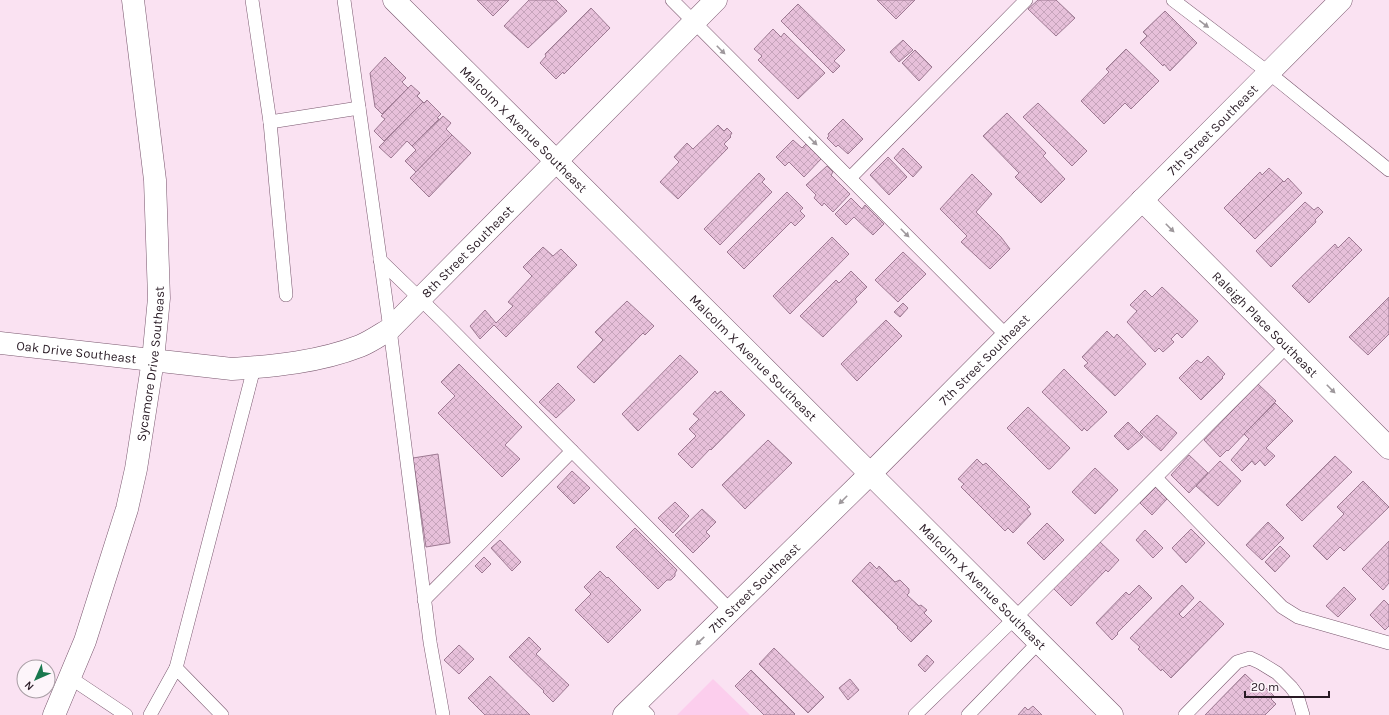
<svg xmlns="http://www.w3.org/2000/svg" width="1389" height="715" font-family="Karla,sans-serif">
	<defs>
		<pattern id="building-cross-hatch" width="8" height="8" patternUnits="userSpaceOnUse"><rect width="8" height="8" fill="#e7c0da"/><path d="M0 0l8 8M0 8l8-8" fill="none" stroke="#c6a4bb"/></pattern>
	</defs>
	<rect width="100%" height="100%" fill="#fae2f2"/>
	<!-- built -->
	<polygon fill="#fcceed" points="713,679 750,715 677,715"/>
	<!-- building -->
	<g fill="url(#building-cross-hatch)" stroke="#9d7992">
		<polygon points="477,0 509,0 493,16"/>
		<polygon points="529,0 556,0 567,11 528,48 504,26"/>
		<polygon points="877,0 915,0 896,19"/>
		<polygon points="1038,0 1056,0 1075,18 1056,36 1028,9"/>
		<polygon points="798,4 845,50 834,61 840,66 833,73 781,21"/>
		<polygon points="591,8 610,28 564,74 563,72 556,79 540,63 546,56 545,54"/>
		<polygon points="1165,11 1197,43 1170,71 1164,64 1163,66 1140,43 1147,36 1143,32"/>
		<polygon points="773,29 781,37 784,33 825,73 798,99 758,60 762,56 754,49"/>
		<polygon points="903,40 913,50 899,62 890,52"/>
		<polygon points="1126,49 1159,81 1131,109 1125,103 1104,124 1081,101 1109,72 1106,69"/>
		<polygon points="915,50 932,67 919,81 902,63"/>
		<polygon points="385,57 406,78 402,82 408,88 382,114 375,107 370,73"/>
		<polygon points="411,85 420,93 417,96 423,102 384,141 374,131 385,119 381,116"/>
		<polygon points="427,100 441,114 437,118 439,119 412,146 407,141 391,158 379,147 423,102 424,103"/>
		<polygon points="1038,103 1087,151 1072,166 1023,117"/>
		<polygon points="1007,113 1046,153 1043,156 1065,179 1041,203 1015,177 1019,173 983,136"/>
		<polygon points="443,116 451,123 446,129 452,135 416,172 405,161 416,150 412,146"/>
		<polygon points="843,119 863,139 848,154 838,145 836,147 827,138 829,136 828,134"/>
		<polygon points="718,125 724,131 727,128 732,133 730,136 731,137 724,144 728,148 678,199 660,182 679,162 674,157 687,143 693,149"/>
		<polygon points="452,135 471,153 429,197 410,178"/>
		<polygon points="793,140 802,148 806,144 821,159 804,177 789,162 785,166 776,157"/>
		<polygon points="903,148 922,167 913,177 894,158"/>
		<polygon points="888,157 907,177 889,195 870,175"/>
		<polygon points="827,166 833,172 831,175 850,194 833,212 824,203 822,206 814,198 816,195 806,185"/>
		<polygon points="1269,168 1283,181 1240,224 1224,208 1260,172 1262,175"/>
		<polygon points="759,173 765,179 762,182 772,192 720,245 704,229"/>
		<polygon points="972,174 992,194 976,212 1001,237 1010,249 990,269 961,242 967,236 940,209"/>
		<polygon points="1288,178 1302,193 1255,239 1240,224 1283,181 1284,182"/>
		<polygon points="787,192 803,208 800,211 805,216 795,226 791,222 744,269 727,252"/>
		<polygon points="851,198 862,209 865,205 884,224 873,235 854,217 846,225 835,214"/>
		<polygon points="1305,202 1314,210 1318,207 1323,212 1315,220 1316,222 1271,267 1256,251"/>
		<polygon points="832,237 849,254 790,314 773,296"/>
		<polygon points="1349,237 1362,250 1309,303 1292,286 1335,244 1338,248"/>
		<polygon points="543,247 553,256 561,249 577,265 506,337 494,325 480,339 470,326 485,310 496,323 513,306 508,302 532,276 523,267"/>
		<polygon points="903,252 926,274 898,302 875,280"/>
		<polygon points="851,271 867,287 855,299 857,302 823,337 800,316 836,280 839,283"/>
		<polygon points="1162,287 1198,321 1182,338 1177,333 1171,339 1174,342 1163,352 1159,348 1155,352 1127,322 1137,311 1130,305 1145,290 1152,297"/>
		<polygon points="1389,297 1389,334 1368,355 1349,337"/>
		<polygon points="627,301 654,326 645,335 643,333 594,383 577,367 603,340 595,332"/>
		<polygon points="903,303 908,308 900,317 894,312"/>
		<polygon points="886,320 902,336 857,381 841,364"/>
		<polygon points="1107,331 1114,338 1117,334 1146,364 1115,396 1084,366 1088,363 1082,357"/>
		<polygon points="680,355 698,372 638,431 622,414"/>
		<polygon points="1208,356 1225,374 1222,377 1223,378 1201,400 1179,378 1197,360 1201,363"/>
		<polygon points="459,364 522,427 505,445 520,459 502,477 438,413 455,396 441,382"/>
		<polygon points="1064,369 1107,412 1087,431 1084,428 1082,431 1042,392"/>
		<polygon points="558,383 575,400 556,418 539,402"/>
		<polygon points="1258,384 1276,401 1228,451 1227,450 1220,457 1204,440"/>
		<polygon points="715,391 717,394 721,391 745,415 711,450 710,449 692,468 678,454 696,436 689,429 699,419 693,414"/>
		<polygon points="1275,403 1293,421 1266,448 1275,456 1265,466 1260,460 1255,465 1252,461 1242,471 1231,460 1249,439 1244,434"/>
		<polygon points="1028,407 1070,448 1050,469 1048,469 1007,428"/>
		<polygon points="1157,415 1177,433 1161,451 1140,432"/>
		<polygon points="1128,422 1143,437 1128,450 1114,436"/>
		<polygon points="768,440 792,463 745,509 722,485"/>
		<polygon points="438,454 450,543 426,547 413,458"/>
		<polygon points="1189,455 1208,473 1189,493 1171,475"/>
		<polygon points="1335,456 1352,472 1302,521 1286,505"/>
		<polygon points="977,459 983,465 986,463 1030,507 1027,509 1031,514 1013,533 1008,528 1005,531 961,487 964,484 958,479"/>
		<polygon points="1220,461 1241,481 1218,506 1196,486"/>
		<polygon points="1095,468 1118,490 1095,514 1072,492"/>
		<polygon points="572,471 590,488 574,504 557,487"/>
		<polygon points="1363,481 1389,507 1344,551 1340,547 1327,560 1313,546 1344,514 1337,507"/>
		<polygon points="1156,487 1167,499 1152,515 1140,503"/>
		<polygon points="675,502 689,516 673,533 658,518"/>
		<polygon points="702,509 716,522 706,532 710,536 693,553 675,535"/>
		<polygon points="1268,522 1284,538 1262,560 1246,545"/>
		<polygon points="1047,523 1064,540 1044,560 1027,543"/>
		<polygon points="635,528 677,570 675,573 675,576 671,580 667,580 658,589 616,547"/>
		<polygon points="1191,529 1205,543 1186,563 1172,548"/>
		<polygon points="1145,530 1163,548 1153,558 1136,540"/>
		<polygon points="500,540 521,562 512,571 491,548"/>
		<polygon points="1389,541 1389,583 1383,590 1362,569"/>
		<polygon points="1100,542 1119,560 1108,572 1106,570 1071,606 1053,588"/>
		<polygon points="1280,546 1290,556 1275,572 1265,562"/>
		<polygon points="484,557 491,564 482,573 475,566"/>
		<polygon points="870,562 877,569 879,566 895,582 900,580 909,589 909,593 907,595 919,606 921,605 927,610 924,613 932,621 911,642 897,628 898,627 852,581"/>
		<polygon points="600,571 607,578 608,577 641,610 608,643 575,610 591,594 584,587"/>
		<polygon points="1139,585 1152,598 1117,633 1118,634 1112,640 1096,623 1126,592 1129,595"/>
		<polygon points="1182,585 1194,598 1179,614 1183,618 1200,601 1224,624 1171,678 1162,669 1161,671 1138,649 1140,647 1130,638"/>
		<polygon points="1344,587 1356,599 1338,617 1326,606"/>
		<polygon points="1384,600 1389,605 1389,626 1385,630 1370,615"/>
		<polygon points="529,637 541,649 536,654 569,685 553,702 543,692 544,691 509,657"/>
		<polygon points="459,645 474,659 459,674 444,660"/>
		<polygon points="774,648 824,697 808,713 759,664"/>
		<polygon points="927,655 934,662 925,672 918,665"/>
		<polygon points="751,670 795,714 794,715 764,715 735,686"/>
		<polygon points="1245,674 1263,691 1266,688 1274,696 1271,699 1276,704 1265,715 1205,715"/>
		<polygon points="490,676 530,715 485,715 468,698"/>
		<polygon points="850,679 859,690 848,700 839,688"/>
		<polygon points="1033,706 1042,715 1018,715 1025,707 1028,710"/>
	</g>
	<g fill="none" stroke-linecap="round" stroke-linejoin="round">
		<!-- lane casing -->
		<g stroke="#79576e" stroke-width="14">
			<g id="lane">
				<polyline points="252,0 270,122 286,295"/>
				<polyline points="344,0 390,329 430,642 443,715"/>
				<polyline points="672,0 1007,336"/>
				<polyline points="1173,0 1269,73 1389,170"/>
				<polyline points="270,122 359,108"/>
				<polyline points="850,178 1026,0"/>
				<polyline points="380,260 442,320 731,611"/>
				<polyline points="1156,478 1282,607 1298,617 1389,643"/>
				<polyline points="424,600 572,451"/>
				<polyline points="176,668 254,368"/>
				<polyline points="69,677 126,715"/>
				<polyline points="636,703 648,715"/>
				<polyline points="150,715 176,668 222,715"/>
				<polyline points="915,715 1015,618 1287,346"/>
				<polyline points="968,715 1039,642"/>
				<polyline points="1185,715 1237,662 1250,658 1259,662 1277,673 1291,687 1297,695 1303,715"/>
			</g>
		</g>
		<!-- street casing -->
		<g stroke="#79576e" stroke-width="23">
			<g id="street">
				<path id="s1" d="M394,0C634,238 873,476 1112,715"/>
				<path id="s2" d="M1142,200L1389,448"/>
				<path id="s3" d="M0,343L232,369C275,366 319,362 360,346C370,342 380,335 390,329L716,0"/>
				<path id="s4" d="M54,715L85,641L127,509L136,469L153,360L159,298L155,180L133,0"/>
				<path id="s5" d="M624,715L871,473L1341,0"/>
			</g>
		</g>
		<!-- lane -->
		<use href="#lane" stroke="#fff" stroke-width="13"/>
		<!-- street -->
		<use href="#street" stroke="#fff" stroke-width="22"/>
	</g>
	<!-- one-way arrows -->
	<defs><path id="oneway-solid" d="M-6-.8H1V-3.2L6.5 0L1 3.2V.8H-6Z"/></defs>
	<g fill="#9e989c">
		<use href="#oneway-solid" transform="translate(1204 24) rotate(37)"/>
		<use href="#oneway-solid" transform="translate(721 50) rotate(45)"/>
		<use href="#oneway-solid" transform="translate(813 141) rotate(45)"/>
		<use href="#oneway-solid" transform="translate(1170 228) rotate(45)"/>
		<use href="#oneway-solid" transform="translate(905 233) rotate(45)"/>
		<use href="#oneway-solid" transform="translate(1331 389) rotate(45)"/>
		<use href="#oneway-solid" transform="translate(843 500) rotate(135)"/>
		<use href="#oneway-solid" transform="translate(700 641) rotate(136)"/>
	</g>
	<g text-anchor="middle" stroke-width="3" stroke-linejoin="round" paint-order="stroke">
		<!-- street labels -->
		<g font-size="13" fill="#281a24" stroke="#fdf5fa">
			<text dy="5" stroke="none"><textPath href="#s1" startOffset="183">Malcolm X Avenue Southeast</textPath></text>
			<text dy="5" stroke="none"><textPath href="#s5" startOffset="830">7th Street Southeast</textPath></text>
			<text dy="5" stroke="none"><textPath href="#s3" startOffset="508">8th Street Southeast</textPath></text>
			<text dy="5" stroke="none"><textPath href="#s2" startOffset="175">Raleigh Place Southeast</textPath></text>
			<text dy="5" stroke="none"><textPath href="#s3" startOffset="77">Oak Drive Southeast</textPath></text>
			<text dy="5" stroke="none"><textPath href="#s1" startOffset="507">Malcolm X Avenue Southeast</textPath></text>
			<text dy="5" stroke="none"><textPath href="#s5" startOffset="506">7th Street Southeast</textPath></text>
			<text dy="5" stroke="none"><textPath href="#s4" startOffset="366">Sycamore Drive Southeast</textPath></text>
			<text dy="5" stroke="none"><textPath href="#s1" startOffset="831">Malcolm X Avenue Southeast</textPath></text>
			<text dy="5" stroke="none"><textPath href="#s5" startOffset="182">7th Street Southeast</textPath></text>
		</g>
	</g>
	<!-- north arrow -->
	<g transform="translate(36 679) rotate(225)"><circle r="19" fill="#fdf5fa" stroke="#a89da4"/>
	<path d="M0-3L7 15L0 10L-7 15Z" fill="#1a784e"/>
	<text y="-6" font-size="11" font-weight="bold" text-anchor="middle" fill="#281a24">N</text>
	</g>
	<!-- scale -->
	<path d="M1245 691v6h84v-6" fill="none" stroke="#281a24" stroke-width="2"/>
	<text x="1251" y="691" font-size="12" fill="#281a24" stroke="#fdf5fa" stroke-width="3" paint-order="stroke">20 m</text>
</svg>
